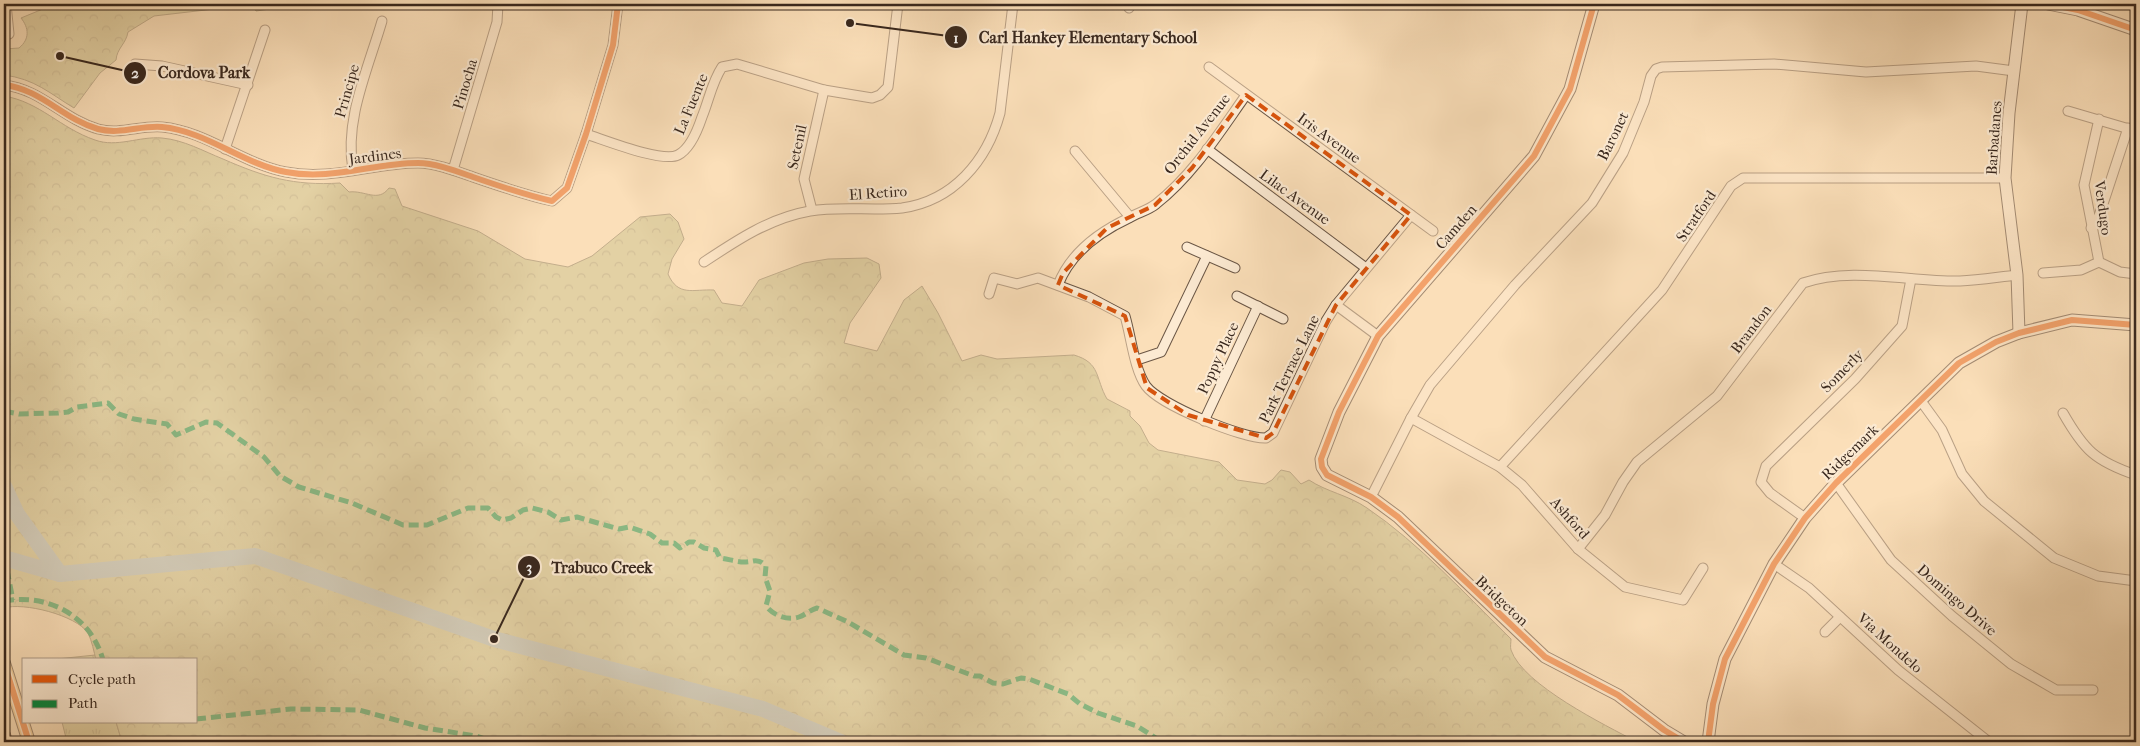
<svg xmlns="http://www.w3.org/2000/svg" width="2140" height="746" font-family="'IM FELL French Canon',serif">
	<defs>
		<pattern id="grass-tufts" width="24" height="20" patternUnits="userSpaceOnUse" patternTransform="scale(1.25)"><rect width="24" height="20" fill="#c6c08a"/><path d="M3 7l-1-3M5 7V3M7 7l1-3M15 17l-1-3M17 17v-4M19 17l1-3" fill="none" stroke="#a29c70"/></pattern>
		<pattern id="park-crowns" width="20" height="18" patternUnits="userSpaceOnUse" patternTransform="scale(1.25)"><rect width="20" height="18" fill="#c6c08a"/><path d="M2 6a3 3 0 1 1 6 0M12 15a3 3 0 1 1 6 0" fill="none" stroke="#a29c70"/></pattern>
	</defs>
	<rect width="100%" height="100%" fill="#fbdfb9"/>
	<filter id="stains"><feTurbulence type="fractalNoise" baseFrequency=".004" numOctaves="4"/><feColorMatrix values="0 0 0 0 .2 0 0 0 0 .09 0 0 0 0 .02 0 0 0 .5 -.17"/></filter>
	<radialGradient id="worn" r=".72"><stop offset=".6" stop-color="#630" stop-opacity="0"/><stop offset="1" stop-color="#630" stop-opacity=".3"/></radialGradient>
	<!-- grass -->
	<g fill="url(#grass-tufts)" stroke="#807454">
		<polygon points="95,655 96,660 47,660"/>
		<polygon points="62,722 116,722 122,742 67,742"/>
	</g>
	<!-- park -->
	<g fill="url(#park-crowns)" stroke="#807454">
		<path d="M55,4H280L270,9L256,11L253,6H240L154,16L128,32C126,44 117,48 116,60L100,73L74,108C49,93 35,79 4,75L5,49L19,48C30,39 29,28 21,18Z"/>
		<path d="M4,96C40,102 60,128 95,140C117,148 139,136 162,138C184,140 203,151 223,159C264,177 294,186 340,183L349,192C365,190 378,203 389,188L395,189L402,206L478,231L525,259L568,267L592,256L640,217L670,214L678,222L684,239L672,259L668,274C678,297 693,289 714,290L722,303L742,306L759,280L804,263L828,259L867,258L879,264L881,278L850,323L844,343L877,351L904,300L922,286L938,313L962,361L981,355L997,359L1074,355C1101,363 1095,378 1107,399L1130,411V416L1140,426L1149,443L1158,450L1219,462L1237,480L1265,484L1272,480L1281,470L1290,472L1301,484L1309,480C1327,492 1348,495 1367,508C1420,544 1465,594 1511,639C1511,642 1510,647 1511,650C1523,685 1605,725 1637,742H122L116,722H196V660H96C94,652 92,641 88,633C76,615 23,602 4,608Z"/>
	</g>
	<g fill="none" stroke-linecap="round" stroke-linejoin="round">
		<!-- river -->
		<g stroke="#a5b9bb" stroke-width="16">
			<polyline points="4,486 17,514 60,574"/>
			<polyline points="4,558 60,574 255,556 494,639 763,709 841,742"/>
		</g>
		<!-- street casing -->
		<g stroke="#6a5645" stroke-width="11">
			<g id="street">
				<polyline points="6,4 9,34"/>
				<polyline points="1129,8 1131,4"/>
				<polyline points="135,64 162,66 248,85"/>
				<polyline points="1209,67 1433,231"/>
				<path d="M4,85C41,89 63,119 98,129C120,135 141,125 162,127C206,131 243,164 286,172C331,181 373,163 418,163C435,163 456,171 473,177C499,186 525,195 552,201L567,188L586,134L613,45L618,4"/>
				<polyline points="2068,111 2136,131"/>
				<polyline points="2099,119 2084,185 2099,262 2120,272 2136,274"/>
				<path d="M586,134C605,140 662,163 678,155C690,149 698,129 702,117C709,100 712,82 722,67L737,64L824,90L872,98L880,95L888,87L898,4"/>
				<polyline points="225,149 265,30"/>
				<polyline points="1207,149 1366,268"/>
				<polyline points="1075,151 1130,217"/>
				<path d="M353,170C344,120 368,69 382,21"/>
				<polyline points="453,170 497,22 498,4"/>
				<polyline points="812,210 804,179 824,90"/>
				<polyline points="2091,228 2099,216 2128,128"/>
				<polyline points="1187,247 1235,268"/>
				<path d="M704,262C737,240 770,218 810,211C840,206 872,211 902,208C953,201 987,161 1000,113L1013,4"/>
				<polyline points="2043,273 2081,270 2099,262"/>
				<path d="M1058,285C1070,254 1099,232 1129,218C1137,213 1149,210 1156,204C1193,175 1219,133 1246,95"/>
				<path d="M989,294L994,278L1017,284L1038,278L1089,297L1125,316C1131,336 1134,369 1146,386C1160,405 1243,439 1266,438L1273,433L1326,321L1336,305L1411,215"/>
				<polyline points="1237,296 1283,319"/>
				<polyline points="1336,305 1378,336"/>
				<polyline points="1137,360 1161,352 1207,256"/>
				<polyline points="1921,401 1942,430 1962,474 1984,501 2054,558 2098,576 2136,581"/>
				<path d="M2063,413C2084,450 2095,461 2136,475"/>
				<polyline points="1411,418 1500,467 1522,485 1578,549 1625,587 1683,600 1703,568"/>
				<polyline points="1204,421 1258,306"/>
				<polyline points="1500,467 1662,290 1731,186 1743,178 2005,178"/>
				<polyline points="1836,483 1891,560 1952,616 2011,664 2056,690 2093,690"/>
				<polyline points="1371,497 1411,418 1430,385 1515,285 1592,203 1623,153 1644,102 1651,76 1656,69 1662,67 1774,64 1866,72 1976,66 2014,71"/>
				<polyline points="1805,518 1770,493 1761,482 1766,466 1855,379 1902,326 1911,279"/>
				<path d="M1578,549L1605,515L1623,482L1637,462L1717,396L1803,283C1850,266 1911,282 1960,281C1979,280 1998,277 2017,275"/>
				<polyline points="1774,564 1809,588 1898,670 1989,742"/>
				<polyline points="1825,632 1840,617"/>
			</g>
		</g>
		<!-- secondary casing -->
		<g stroke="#39281e" stroke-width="13">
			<g id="secondary">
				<polyline points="1594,4 1570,89 1534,156 1378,336 1339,412 1321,459 1322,467 1327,475 1371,497 1398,517 1545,657 1618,695 1664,730 1684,742"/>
				<polyline points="2048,4 2078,10 2136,30"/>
				<polyline points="2019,333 2017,275 2005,178 2009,113 2022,4"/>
				<polyline points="1708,742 1713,704 1725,659 1774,564 1805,518 1836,483 1959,363 1996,342 2019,333 2072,320 2136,325"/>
			</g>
		</g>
		<!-- primary casing -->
		<g stroke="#39281e" stroke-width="14">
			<g id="primary">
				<polyline points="4,663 29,742"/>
				<polyline points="4,735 6,742"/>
			</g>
		</g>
		<!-- street -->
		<use href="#street" stroke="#fcead2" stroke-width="9"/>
		<!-- secondary -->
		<use href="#secondary" stroke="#fcead2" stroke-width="11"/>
		<!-- primary -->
		<use href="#primary" stroke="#eec07c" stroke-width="12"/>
		<!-- quiet -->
		<g stroke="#00873e" stroke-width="5" stroke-dasharray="10 5" stroke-linecap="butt">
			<path d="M4,411L19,414L58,413L68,412L77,407L108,403L119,414L134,419L167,424L176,435L206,422L217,423L264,457L280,476L299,487L352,503L403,525H427L468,508H488L496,517L502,520L511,518L523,510L532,508L548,512L561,520L577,517L619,529L629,527L650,534L662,543H674L680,548L689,542H694L704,548L716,550L720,558C728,559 737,562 744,562C755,562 757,557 766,566L765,577L770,591L766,606C773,615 787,621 799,617C805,615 810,610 817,608L848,622L904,655L926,658L974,676H980L993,683L1003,684L1021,678L1029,679L1068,694L1080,704L1098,713L1137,726L1162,742"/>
			<polyline points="4,555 13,600"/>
			<path d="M4,601C48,593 91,616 103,660"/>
			<polyline points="196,719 291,709 359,710 425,728 476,736 494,742"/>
		</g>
		<!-- cycleway casing -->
		<g stroke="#fcead2" stroke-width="9">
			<g id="cycleway">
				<polyline points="1594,4 1570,89 1534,156 1378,336 1339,412 1321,459 1322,467 1327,475 1371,497 1398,517 1545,657 1618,695 1664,730 1684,742"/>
				<polyline points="2048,4 2078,10 2136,30"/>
				<path d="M4,85C41,89 63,119 98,129C120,135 141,125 162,127C206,131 243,164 286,172C331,181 373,163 418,163C435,163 456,171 473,177C499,186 525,195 552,201L567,188L586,134L613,45L618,4"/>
				<polyline points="4,663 29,742"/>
				<polyline points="1708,742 1713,704 1725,659 1774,564 1805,518 1836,483 1959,363 1996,342 2019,333 2072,320 2136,325"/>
			</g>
		</g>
		<!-- cycleway -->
		<use href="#cycleway" stroke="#e8590c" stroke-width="6"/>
	</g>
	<!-- marked area -->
	<path d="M0 0H2140V746H0ZM1246,95L1411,215L1336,305L1273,433L1266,438L1188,415L1147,388L1125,316L1058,285L1063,273L1107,228L1155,205L1192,168Z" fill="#fbdfb9" fill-opacity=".55" fill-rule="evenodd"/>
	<path fill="none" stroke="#d6540e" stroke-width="4" stroke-dasharray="10 6" stroke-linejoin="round" d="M1246,95L1411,215L1336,305L1273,433L1266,438L1188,415L1147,388L1125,316L1058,285L1063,273L1107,228L1155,205L1192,168Z"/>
	<g text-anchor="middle" stroke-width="4.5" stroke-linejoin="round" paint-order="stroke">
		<!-- street labels -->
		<g font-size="15" fill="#39281e" stroke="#fcead2">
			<text transform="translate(465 84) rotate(-73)" y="5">Pinocha</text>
			<text transform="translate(347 91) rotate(-74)" y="5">Principe</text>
			<text transform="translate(691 104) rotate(-67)" y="5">La Fuente</text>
			<text transform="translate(1197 134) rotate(-52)" y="5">Orchid Avenue</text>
			<text transform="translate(1613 136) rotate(-64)" y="5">Baronet</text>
			<text transform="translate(1329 138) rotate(36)" y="5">Iris Avenue</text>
			<text transform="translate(1994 138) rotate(-86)" y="5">Barbadanes</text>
			<text transform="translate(797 147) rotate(-78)" y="5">Setenil</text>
			<text transform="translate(375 156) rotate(-7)" y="5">Jardines</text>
			<text transform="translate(878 193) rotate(-4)" y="5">El Retiro</text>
			<text transform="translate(1295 197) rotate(36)" y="5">Lilac Avenue</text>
			<text transform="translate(2103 208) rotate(82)" y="5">Verdugo</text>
			<text transform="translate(1696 216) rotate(-56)" y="5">Stratford</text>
			<text transform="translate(1456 227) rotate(-49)" y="5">Camden</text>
			<text transform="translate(1751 329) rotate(-53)" y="5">Brandon</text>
			<text transform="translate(1218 358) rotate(-65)" y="5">Poppy Place</text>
			<text transform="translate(1289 369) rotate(-64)" y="5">Park Terrace Lane</text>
			<text transform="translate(1842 371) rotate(-46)" y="5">Somerly</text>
			<text transform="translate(1850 452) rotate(-44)" y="5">Ridgemark</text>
			<text transform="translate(1570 518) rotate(48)" y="5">Ashford</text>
			<text transform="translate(1957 600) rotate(41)" y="5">Domingo Drive</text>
			<text transform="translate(1502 601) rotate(43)" y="5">Bridgeton</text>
			<text transform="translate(1890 643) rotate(42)" y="5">Via Mondelo</text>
		</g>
	</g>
	<!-- callouts -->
	<path fill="none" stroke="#39281e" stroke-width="2" d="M850 23L956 37M60 56L135 73M494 639L529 567"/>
	<g fill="#39281e" stroke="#fcead2" stroke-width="2">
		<circle cx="850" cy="23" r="5"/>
		<circle cx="60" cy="56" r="5"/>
		<circle cx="494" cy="639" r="5"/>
		<circle cx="956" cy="37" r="12"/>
		<circle cx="135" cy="73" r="12"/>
		<circle cx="529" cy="567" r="12"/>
	</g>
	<g font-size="15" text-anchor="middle" font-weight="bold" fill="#fff">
		<text x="956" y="43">1</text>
		<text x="135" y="78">2</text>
		<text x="529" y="572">3</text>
	</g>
	<g font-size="16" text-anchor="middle" font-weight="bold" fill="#39281e" stroke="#fcead2" stroke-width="4.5" stroke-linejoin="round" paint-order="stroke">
		<text x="1088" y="43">Carl Hankey Elementary School</text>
		<text x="204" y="78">Cordova Park</text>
		<text x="602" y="573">Trabuco Creek</text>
	</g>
	<!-- margin -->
	<rect width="2140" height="746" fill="none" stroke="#fbdfb9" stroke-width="20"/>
	<rect x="5" y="5" width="2130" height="736" fill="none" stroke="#39281e" stroke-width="2.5"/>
	<rect x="10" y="10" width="2120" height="726" fill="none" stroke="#39281e"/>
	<!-- legend -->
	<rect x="22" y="658" width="175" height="65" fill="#fcead2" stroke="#ae9c8a"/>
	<rect x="32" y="675" width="25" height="8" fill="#e8590c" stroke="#ae9c8a"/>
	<text x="68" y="684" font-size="15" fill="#39281e">Cycle path</text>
	<rect x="32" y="700" width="25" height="8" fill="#00873e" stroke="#ae9c8a"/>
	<text x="68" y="708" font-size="15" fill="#39281e">Path</text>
	<rect width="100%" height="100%" filter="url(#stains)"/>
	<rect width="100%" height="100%" fill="url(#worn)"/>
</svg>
